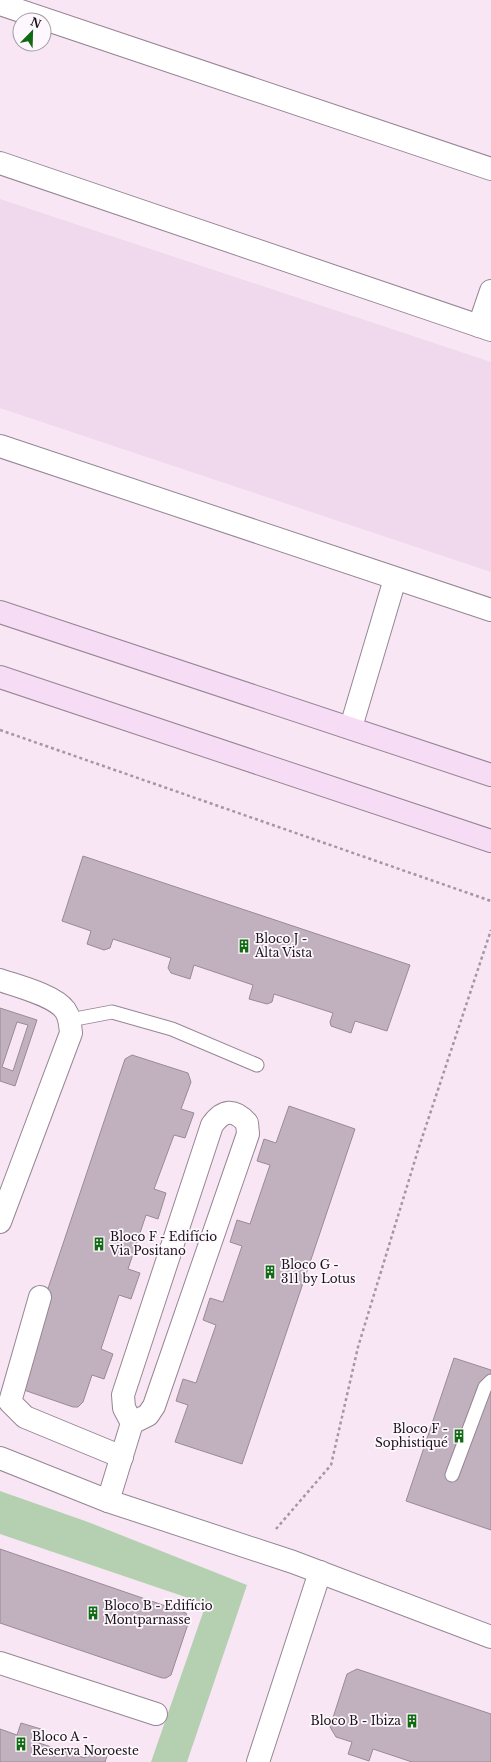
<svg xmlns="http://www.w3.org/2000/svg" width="491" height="1762" font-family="'Libre Baskerville',serif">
	<rect width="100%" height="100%" fill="#f8e6f5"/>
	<!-- built -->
	<polygon fill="#f0d8ed" points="0,199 491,362 491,572 0,408"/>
	<!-- green -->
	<polygon fill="#b4d0b1" points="0,1491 88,1522 247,1585 187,1762 151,1762 206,1604 0,1534"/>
	<!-- building -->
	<g fill="#c1b1bf" stroke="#9a8a98" fill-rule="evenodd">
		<polygon points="83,856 410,965 387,1031 355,1021 351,1033 331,1026 330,1022 333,1013 274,994 272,1002 267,1004 249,999 253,985 194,965 190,979 171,973 168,968 171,958 113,939 110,948 104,950 87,944 91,931 62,921"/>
		<path d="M0,1008L37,1020L15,1086L0,1081ZM17,1022L28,1025L13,1071L2,1067Z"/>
		<polygon points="132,1055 188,1073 191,1082 181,1109 194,1113 185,1138 174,1135 154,1189 166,1193 158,1219 146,1215 128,1269 140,1273 131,1299 119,1295 101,1349 113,1354 104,1379 92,1375 83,1402 78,1407 73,1407 21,1389 17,1381 125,1059"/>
		<polygon points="289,1106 355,1129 242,1464 175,1442 188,1405 176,1401 183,1379 196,1383 216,1325 203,1320 210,1298 223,1302 242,1246 230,1242 237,1220 250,1224 270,1165 257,1161 264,1139 276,1143"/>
		<polygon points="454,1358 491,1370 491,1530 406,1501"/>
		<polygon points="0,1549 186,1613 189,1621 171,1675 166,1678 162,1678 0,1623"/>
		<polygon points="357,1669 491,1714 491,1762 412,1762 373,1749 369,1761 348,1754 352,1742 336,1737 330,1727 347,1674"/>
		<polygon points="21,1723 41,1729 36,1742 85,1758 89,1746 108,1753 105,1762 0,1762 0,1729 17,1735"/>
	</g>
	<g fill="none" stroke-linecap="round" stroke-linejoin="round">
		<!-- lane casing -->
		<g stroke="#968694" stroke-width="15">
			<g id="lane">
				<polyline points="70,1020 112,1012 172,1029 257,1065"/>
				<polyline points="452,1475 485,1387 491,1381"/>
			</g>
		</g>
		<!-- street casing -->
		<g stroke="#968694" stroke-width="24">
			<g id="street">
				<polyline points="0,4 491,169"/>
				<polyline points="0,163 491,330"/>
				<polyline points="479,326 491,291"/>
				<polyline points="0,446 491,610"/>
				<polyline points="351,727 395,579"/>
				<path d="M0,980C17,986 54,995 65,1010C70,1017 70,1025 71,1033L0,1222"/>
				<polyline points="40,1297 10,1402 25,1417 122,1457"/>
				<polyline points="0,1458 108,1501 293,1562 491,1637"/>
				<path d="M108,1501L132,1423L124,1408L123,1395L212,1125C223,1110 234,1108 247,1123L248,1134L154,1406L148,1415L132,1423"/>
				<polyline points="0,1663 156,1714"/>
				<polyline points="258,1762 320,1572"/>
			</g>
		</g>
		<!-- secondary casing -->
		<g stroke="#968694" stroke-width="24">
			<g id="secondary">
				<polyline points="0,612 491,775"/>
				<polyline points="0,677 491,841"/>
			</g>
		</g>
		<!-- path -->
		<g stroke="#a496a2" stroke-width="2.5" stroke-dasharray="3 3" stroke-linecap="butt">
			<polyline points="0,730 491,901"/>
			<polyline points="276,1529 331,1465 358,1347 419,1147 491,930"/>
		</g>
		<!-- lane -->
		<use href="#lane" stroke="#fff" stroke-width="13"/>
		<!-- street -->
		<use href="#street" stroke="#fff" stroke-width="22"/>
		<!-- secondary -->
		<use href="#secondary" stroke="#f6dcf4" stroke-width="22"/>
	</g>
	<!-- icons -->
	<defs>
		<g id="building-bare" transform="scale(1.08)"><path d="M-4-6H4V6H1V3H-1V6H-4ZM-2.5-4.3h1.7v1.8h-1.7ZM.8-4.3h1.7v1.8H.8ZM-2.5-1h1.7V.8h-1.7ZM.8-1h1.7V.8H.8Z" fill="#0f6a12" stroke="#fef7fd" stroke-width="2.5" paint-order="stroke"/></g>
	</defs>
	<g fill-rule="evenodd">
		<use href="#building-bare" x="244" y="946"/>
		<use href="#building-bare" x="99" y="1244"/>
		<use href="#building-bare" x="270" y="1272"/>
		<use href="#building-bare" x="459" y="1436"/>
		<use href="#building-bare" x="93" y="1613"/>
		<use href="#building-bare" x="412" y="1721"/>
		<use href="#building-bare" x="21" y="1744"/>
	</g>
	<g text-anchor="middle" stroke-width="3.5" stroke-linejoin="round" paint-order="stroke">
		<!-- poi labels -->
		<g font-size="12" fill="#191319" stroke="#fef7fd" text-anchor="start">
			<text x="255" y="943">Bloco J -<tspan x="255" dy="14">Alta Vista</tspan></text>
			<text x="110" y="1241">Bloco F - Edifício<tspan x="110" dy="14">Via Positano</tspan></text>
			<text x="281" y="1269">Bloco G -<tspan x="281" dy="14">311 by Lotus</tspan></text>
			<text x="448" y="1433" text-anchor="end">Bloco F -<tspan x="448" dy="14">Sophistiqué</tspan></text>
			<text x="104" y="1610">Bloco B - Edifício<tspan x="104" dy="14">Montparnasse</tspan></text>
			<text x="401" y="1725" text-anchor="end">Bloco B - Ibiza</text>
			<text x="32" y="1741">Bloco A -<tspan x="32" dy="14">Reserva Noroeste</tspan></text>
		</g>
	</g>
	<!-- north arrow -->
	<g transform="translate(32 32) rotate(23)"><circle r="19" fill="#fef7fd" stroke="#a29ca2"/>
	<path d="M0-3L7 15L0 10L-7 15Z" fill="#0f6a12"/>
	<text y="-6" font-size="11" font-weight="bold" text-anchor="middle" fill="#191319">N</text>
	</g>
</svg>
